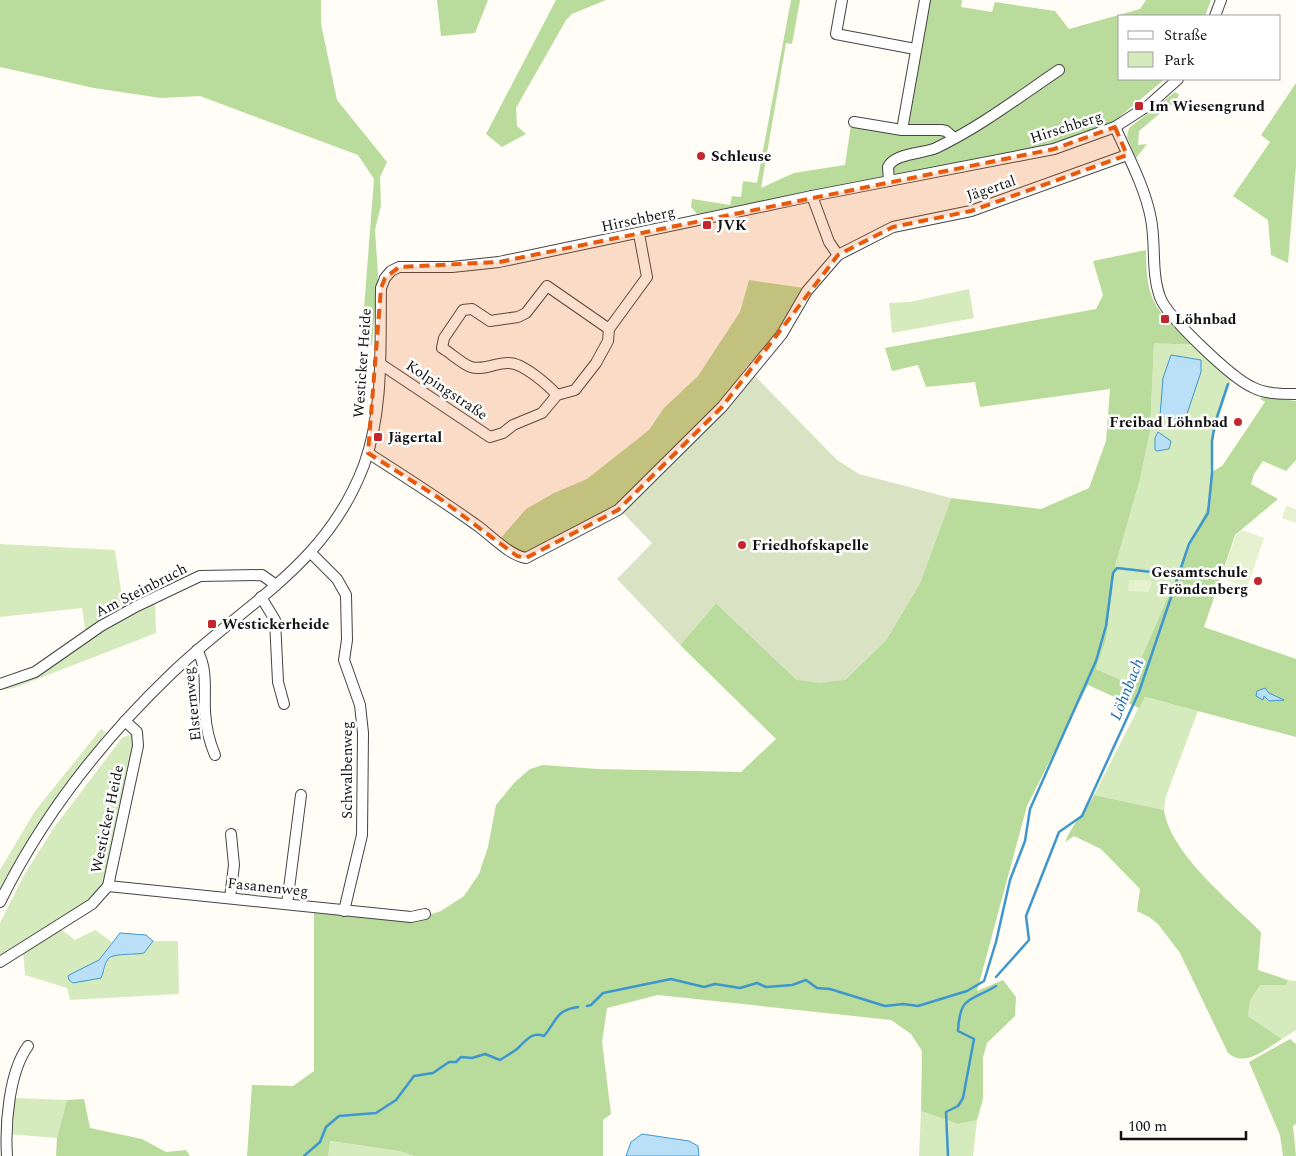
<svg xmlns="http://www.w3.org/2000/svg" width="1296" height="1156" font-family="Spectral,serif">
	<rect width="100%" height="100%" fill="#fffdf5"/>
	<!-- green -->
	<g fill="#d5ebbd">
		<polygon points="969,289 974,318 892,333 889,303 909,302"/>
		<polygon points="1154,342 1205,347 1233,375 1213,434 1208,505 1130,684 1096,669 1106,640 1116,563 1140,479 1150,432"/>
		<polygon points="0,544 115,550 122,597 133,606 86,635 82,608 0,617"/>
		<polygon points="155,601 156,633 14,688 0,690 0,686 37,674 105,630"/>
		<polygon points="1144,697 1198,711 1166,796 1164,810 1094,795"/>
		<polygon points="101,729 106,732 41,820 0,889 0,870 35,811"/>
		<polygon points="131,734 137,745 107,885 91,902 0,959 0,923 24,875 53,829 122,738"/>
		<path d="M57,926L75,940L95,930L112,942L99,960L87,967L104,972L108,958C124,948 139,964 153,941H178L179,994L70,1000L67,988L25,975L23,950Z"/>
		<polygon points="1288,980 1296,981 1296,1030 1282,1039 1248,1016 1250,1001 1260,985 1286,985"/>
		<polygon points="13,1098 67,1100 57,1138 9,1134"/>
		<polygon points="921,1111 958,1124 977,1120 973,1156 919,1156"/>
		<polygon points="329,1141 399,1151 414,1156 328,1156"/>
	</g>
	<!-- forest -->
	<g fill="#b9dc9c">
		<polygon points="0,0 321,0 321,24 337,100 387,162 380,177 381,205 375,230 378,275 372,345 361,347 374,179 358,155 200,96 161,98 94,88 0,67"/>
		<polygon points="437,0 488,0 475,33 441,36"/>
		<polygon points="556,0 606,0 572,14 566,20 516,108 517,126 526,134 502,147 486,134"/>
		<polygon points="791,0 800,0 792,44 786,43 761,188 794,173 845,165 852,118 899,126 921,0 962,0 961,7 992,12 995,2 1055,11 1069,29 1140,9 1146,0 1211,0 1205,16 1120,16 1120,79 1165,79 1112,123 1053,144 697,214 691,207 692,199 730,205 732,196 741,197 743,181 757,183"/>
		<polygon points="1296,83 1296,166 1288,263 1271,255 1268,220 1233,196 1270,142 1261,135"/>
		<polygon points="1175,92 1179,95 1175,104 1170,105 1139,131 1138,145 1147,144 1136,158 1127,137 1129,128"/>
		<path d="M1146,250C1146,304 1156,309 1193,345L1154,343L1150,432L1140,479L1116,563L1106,640L1096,669L1130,684L1208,505L1210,473L1222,466L1265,402L1260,399L1263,397L1296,401V460L1286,471L1263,461L1254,474L1251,484L1278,499L1235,535L1204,627L1296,659V737L1145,697L1139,708L1088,685L1027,806L977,991L1003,980L1016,997L1015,1016L987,1043L983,1058V1099L977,1120L958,1124L921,1111L922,1051L911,1034L891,1020L658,995L607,1008L602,1042L611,1114L603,1120V1156H414L399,1151L330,1141L328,1156H247L252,1085L293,1086L314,1071V913L410,921L441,911L464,896L479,874L488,847L496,805L515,782L530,769L543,765L598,769L741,772L776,739L680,645L716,603L797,680H845L886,640L920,583L951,498L1041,509L1089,488L1106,441L1110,389L980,407L975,382L926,387L918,365L892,371L885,348L1096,309L1103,295L1093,261Z"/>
		<polygon points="749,280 804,288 793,311 767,345 747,366 714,411 615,508 524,554 500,539 526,509 554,493 587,479 649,430 664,408 698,376 740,312"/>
		<path d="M1094,795L1164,810C1170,853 1230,901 1261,932L1258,970L1288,980L1286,985H1260L1250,1001L1248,1016L1282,1039C1265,1049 1245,1068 1228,1053L1180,953L1158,924L1149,917L1137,911L1140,889L1101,849L1074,836L1065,842C1072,824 1085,812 1094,795Z"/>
		<polygon points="1290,1039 1296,1044 1296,1124 1293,1126 1296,1156 1283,1156 1280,1135 1249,1062"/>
		<polygon points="84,1099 90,1128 142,1139 166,1152 186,1150 190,1156 56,1156 57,1138 67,1100"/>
	</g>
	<!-- cemetery -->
	<polygon fill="#d9e3c4" points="753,374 837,460 859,474 951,498 920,583 886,640 845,680 820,683 797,680 716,603 680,645 617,579 652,543 622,512 726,409"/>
	<!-- pitch -->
	<g fill="#e6f2cf">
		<polygon points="1286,506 1296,509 1296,523 1282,518"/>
		<polygon points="1242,530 1264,538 1247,588 1221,578 1236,535"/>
		<polygon points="1129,580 1150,580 1152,583 1148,592 1128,591"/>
	</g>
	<!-- water -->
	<g fill="#b9e0f7" stroke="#3f96cf">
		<polygon points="1171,355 1201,360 1201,372 1185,420 1160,416 1163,378"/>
		<polygon points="1158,432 1171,441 1169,449 1157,451 1155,450 1155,438"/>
		<polygon points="1265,688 1269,693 1284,700 1269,701 1264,696 1263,700 1256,696 1257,691"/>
		<path d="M120,933L146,935L153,941L144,953C135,955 112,953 108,959C104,964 104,972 101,978L73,983L69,980L68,976L71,974L99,960Z"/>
		<polygon points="642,1134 689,1141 698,1146 699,1156 626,1156 631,1142"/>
	</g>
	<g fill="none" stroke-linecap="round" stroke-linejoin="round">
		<!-- stream -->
		<g stroke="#3f96cf" stroke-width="2.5">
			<polyline points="996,977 1029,940 1026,916 1059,832 1082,816 1139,692 1189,544 1208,513 1212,474 1212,441 1215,423 1228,384"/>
			<polyline points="587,1006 591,1005 603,993 671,979 704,987 715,984 740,988 757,983 766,987 792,985 806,980 817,988 830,989 885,1006 903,1004 918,1006 967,991 984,981 996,942 1010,880 1025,841 1030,809 1096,661 1106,626 1113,573 1117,568 1178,575"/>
			<path d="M304,1156L320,1142L326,1127L339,1116L376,1113L396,1100L414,1076L433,1073L449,1062H456L461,1057L472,1058L485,1054L500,1060C506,1056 512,1053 517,1049C526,1041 531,1031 544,1036C558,1020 554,1011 578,1007"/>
			<path d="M948,1156L946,1112L958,1106L963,1098L974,1039L958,1031C960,995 970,1002 996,986"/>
		</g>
		<!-- minor casing -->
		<g stroke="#444" stroke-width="12">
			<g id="minor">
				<polyline points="842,0 836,34 915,49"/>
				<polyline points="1215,16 1221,0"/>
				<polyline points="854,122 902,130 925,0"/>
				<path d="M1115,127C1128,156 1145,187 1151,219C1156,245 1151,272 1160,297C1167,317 1232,378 1252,387C1265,394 1281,394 1296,394"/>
				<polyline points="902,130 941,130 946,131 954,138"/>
				<path d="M889,181L888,167C895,153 922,154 936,148C980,127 1019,97 1059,70"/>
				<polyline points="812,196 829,242 838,255"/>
				<polyline points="379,363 490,437 503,433 513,425 542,413 557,395 575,390 596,363 608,341 609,329 647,277 639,234"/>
				<path d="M557,395C548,385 523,363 509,363C497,362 484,371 471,367C462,364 451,353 442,348L444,338L463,310L472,309L490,321L518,317L526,313L547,286L609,329"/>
				<path d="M368,453C404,476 440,499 475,524C490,534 508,555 526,558L618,510L722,407L782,334L807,291L838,255L893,227L971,211L1127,155"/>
				<polyline points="311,553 337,579 346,595 347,640 344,660 360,705 363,733 362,835 344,911"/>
				<polyline points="261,597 275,620 278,682 284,704"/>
				<path d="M197,650C208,669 204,690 205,712C206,727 209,741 215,755"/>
				<polyline points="0,684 35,672 101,626 137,606 200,576 262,575 276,585"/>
				<polyline points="108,886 411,917 425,914"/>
				<polyline points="230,898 234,865 231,834"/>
				<path d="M0,902C42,817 103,739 172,673C245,603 326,566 364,465C384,410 380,346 381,288L385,278L391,271L399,267H452L499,262L812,196L1054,149L1115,127L1149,105L1178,79"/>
				<polyline points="287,904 301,795"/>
				<polyline points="0,962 92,904 108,886 138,746 137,732 125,721"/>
				<path d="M7,1156C5,1124 9,1072 28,1046"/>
			</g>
		</g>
		<!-- minor -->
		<use href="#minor" stroke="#fff" stroke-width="10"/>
	</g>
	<!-- marked area -->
	<path fill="#e8590c" fill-opacity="0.2" stroke="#e8590c" stroke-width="4" stroke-dasharray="10 6" stroke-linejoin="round" d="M1115,127L1127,155L971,211L893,227L838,255L722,407L618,510L526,558L517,556L439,498L368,453L381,288L385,278L399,267L499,262L1054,149Z"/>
	<!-- markers -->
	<g fill="#c4262e" stroke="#fff" stroke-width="2">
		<rect x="1134" y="101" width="10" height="10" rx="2.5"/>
		<circle cx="701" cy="156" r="5"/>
		<rect x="702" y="220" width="10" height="10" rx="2.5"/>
		<rect x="1160" y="314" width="10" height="10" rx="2.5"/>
		<circle cx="1238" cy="422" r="5"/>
		<rect x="373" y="432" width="10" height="10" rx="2.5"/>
		<circle cx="742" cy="545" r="5"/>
		<circle cx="1258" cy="581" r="5"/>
		<rect x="207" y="619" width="10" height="10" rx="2.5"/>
	</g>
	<g text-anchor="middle" stroke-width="5" stroke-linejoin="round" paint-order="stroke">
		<!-- poi labels -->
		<g font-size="15" font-weight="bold" fill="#111" stroke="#fff" text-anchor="start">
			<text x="1149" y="111">Im Wiesengrund</text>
			<text x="711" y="161">Schleuse</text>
			<text x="717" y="230">JVK</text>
			<text x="1175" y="324">Löhnbad</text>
			<text x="1228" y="427" text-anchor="end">Freibad Löhnbad</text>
			<text x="388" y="442">Jägertal</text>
			<text x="752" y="550">Friedhofskapelle</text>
			<text x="1248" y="577" text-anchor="end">Gesamtschule<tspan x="1248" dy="17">Fröndenberg</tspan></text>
			<text x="222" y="629">Westickerheide</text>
		</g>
		<!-- street labels -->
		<g font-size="15" fill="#111" stroke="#fff">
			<text transform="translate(1066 127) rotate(-18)" y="5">Hirschberg</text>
			<text transform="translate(991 188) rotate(-19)" y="5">Jägertal</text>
			<text transform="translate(638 219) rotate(-12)" y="5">Hirschberg</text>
			<text transform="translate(362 363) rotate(-86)" y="5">Westicker Heide</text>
			<text transform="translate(447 390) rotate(34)" y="5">Kolpingstraße</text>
			<text transform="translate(141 590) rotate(-27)" y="5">Am Steinbruch</text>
			<text transform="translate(192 704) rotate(-96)" y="5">Elsternweg</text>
			<text transform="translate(347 770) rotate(-90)" y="5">Schwalbenweg</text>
			<text transform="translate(107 819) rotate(-78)" y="5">Westicker Heide</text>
			<text transform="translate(268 887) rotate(6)" y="5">Fasanenweg</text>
		</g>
		<!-- water labels -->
		<g font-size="16" font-style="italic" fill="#1768a6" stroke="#fff">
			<text transform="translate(1126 689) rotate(-68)" y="6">Löhnbach</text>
		</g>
	</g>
	<!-- legend -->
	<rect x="1118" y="15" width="162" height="65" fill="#ffffff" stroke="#a0a0a0"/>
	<rect x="1128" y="31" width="25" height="8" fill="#ffffff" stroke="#a0a0a0"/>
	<text x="1164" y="40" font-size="15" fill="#111111">Straße</text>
	<rect x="1128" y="52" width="25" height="15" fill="#d5ebbd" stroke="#a0a0a0"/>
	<text x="1164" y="65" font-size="15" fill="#111111">Park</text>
	<!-- scale -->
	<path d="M1121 1131v8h125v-8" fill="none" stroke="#111111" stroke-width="2.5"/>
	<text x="1128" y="1131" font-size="15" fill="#111111" stroke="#ffffff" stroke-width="4" paint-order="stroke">100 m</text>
</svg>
